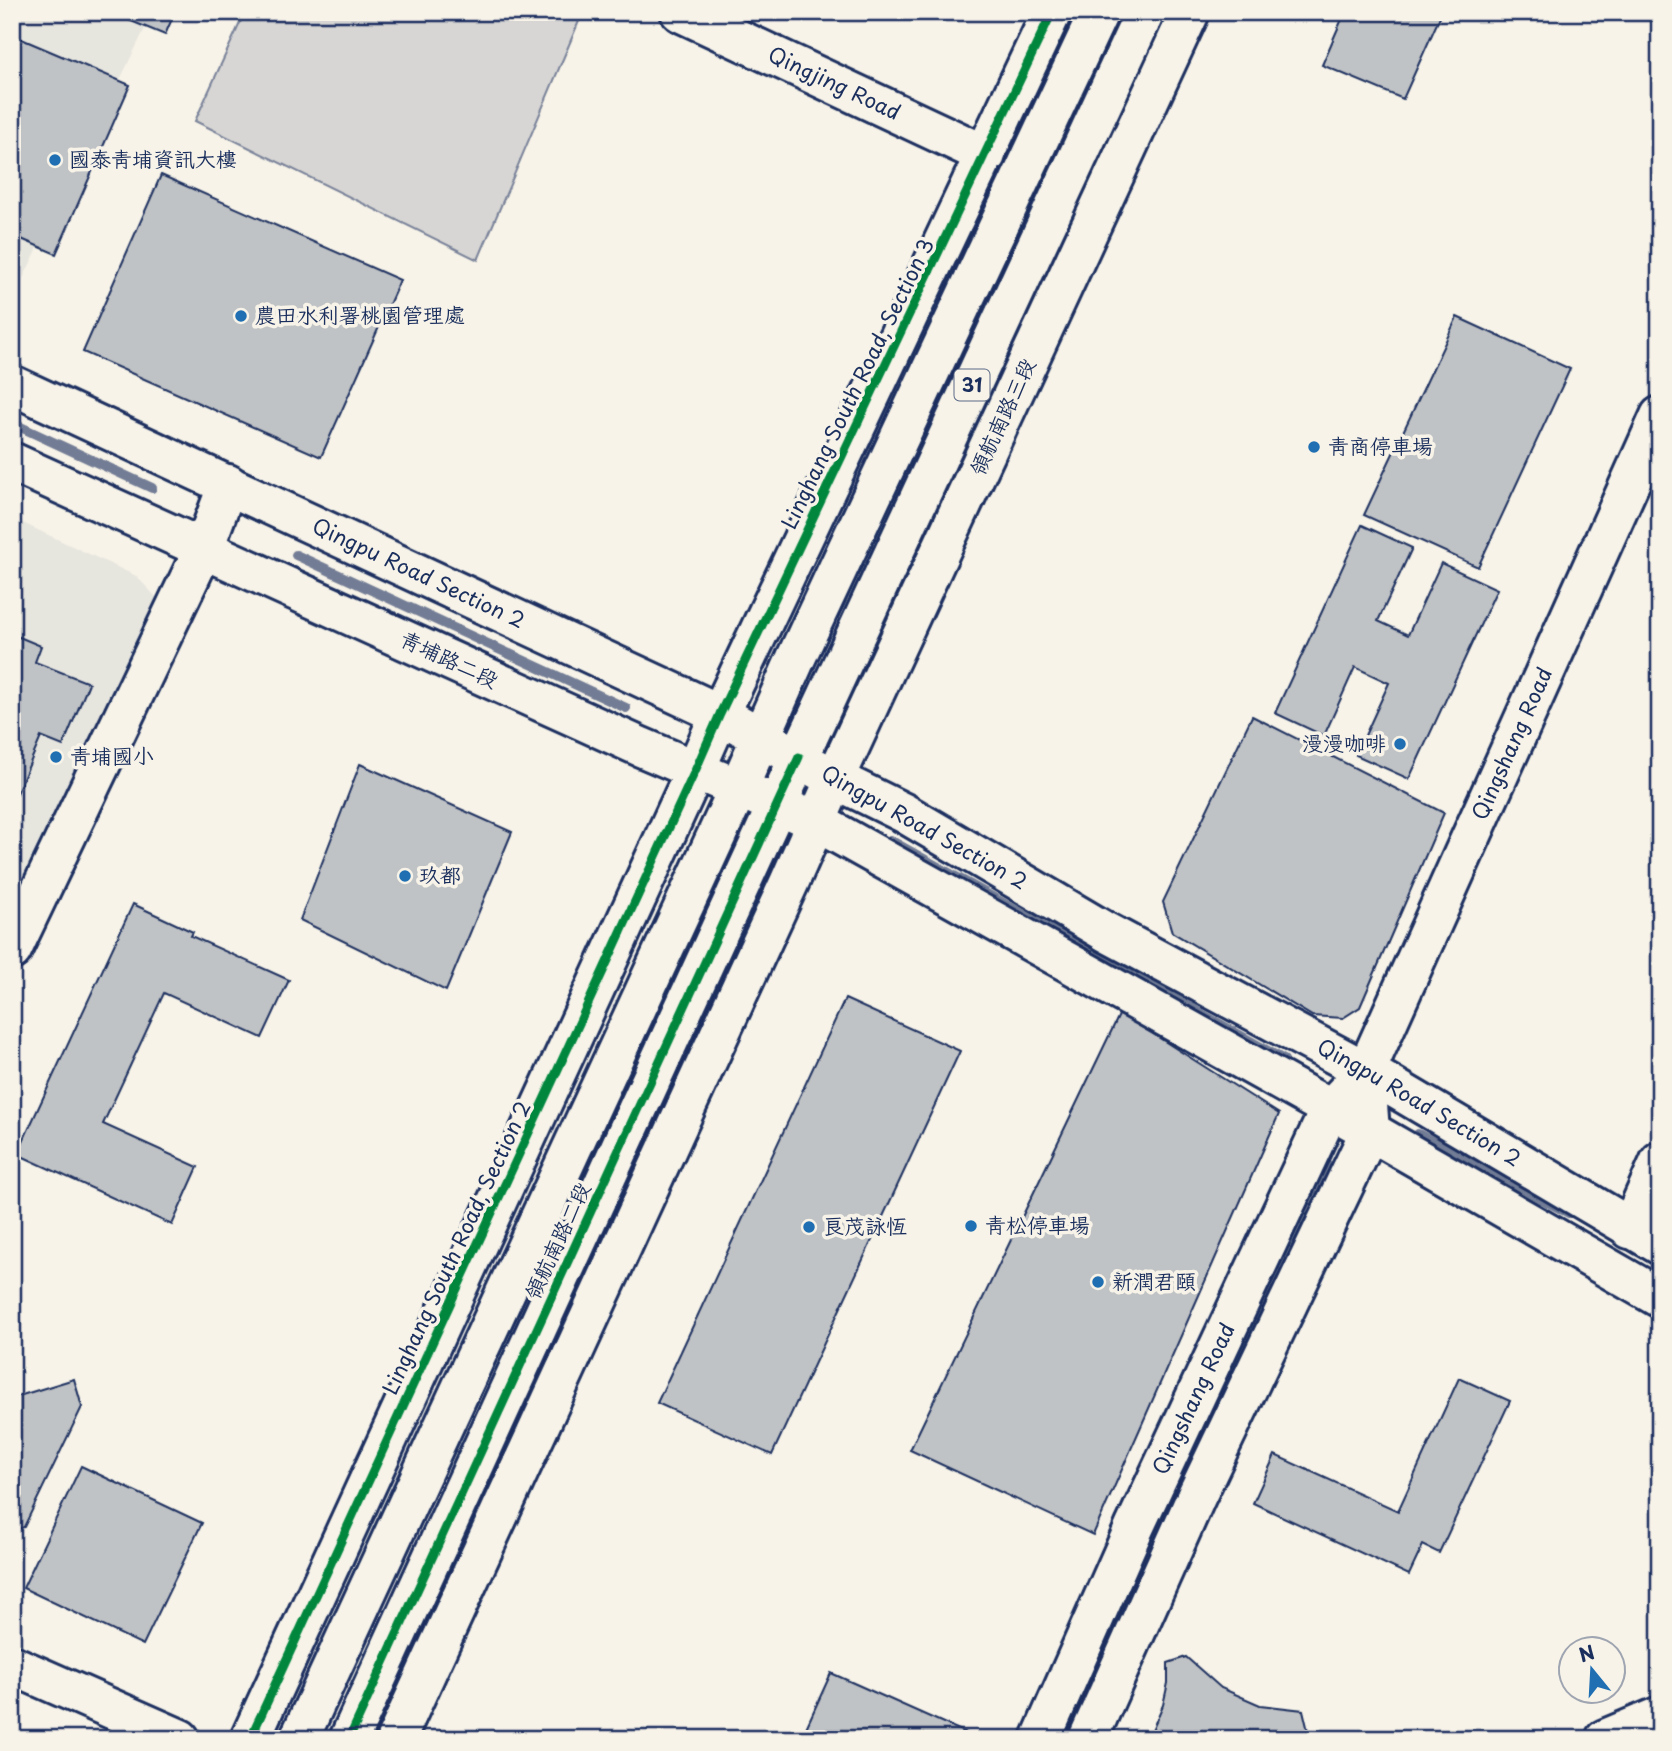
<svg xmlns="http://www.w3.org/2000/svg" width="1672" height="1751" font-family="'Playpen Sans','LXGW WenKai TC',sans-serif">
	<rect width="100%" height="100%" fill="#f7f3e8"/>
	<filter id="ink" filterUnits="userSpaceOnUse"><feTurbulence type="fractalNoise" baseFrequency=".0143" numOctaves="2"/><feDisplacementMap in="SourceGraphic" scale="14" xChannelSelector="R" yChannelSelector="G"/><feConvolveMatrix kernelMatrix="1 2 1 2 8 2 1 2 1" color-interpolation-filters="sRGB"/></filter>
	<g filter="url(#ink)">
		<!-- built -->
		<g fill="#e6e5de">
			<polygon points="12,12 153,12 12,301"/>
			<polygon points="12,518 136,576 158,599 155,630 12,950"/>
		</g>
		<!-- green -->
		<polygon fill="#d7d6d4" stroke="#798299" stroke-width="2" points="245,12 577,12 582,14 478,260 195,121"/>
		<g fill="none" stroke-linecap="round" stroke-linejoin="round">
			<!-- stream -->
			<g stroke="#727c95" stroke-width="10">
				<polyline points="12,423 152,488"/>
				<polyline points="296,555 626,708"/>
				<polyline points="890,840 1284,1060"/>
				<polyline points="1418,1134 1569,1213"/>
				<polyline points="1062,1739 1328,1165"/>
			</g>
		</g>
		<!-- building -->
		<g fill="#c0c3c5" stroke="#1b2f5e" stroke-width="2">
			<polygon points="109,12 175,12 165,35"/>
			<polygon points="1345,12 1442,12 1403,99 1322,65"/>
			<polygon points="12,35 130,85 56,254 12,235"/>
			<polygon points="161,175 400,280 321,457 83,352"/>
			<polygon points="1457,317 1570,369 1478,567 1364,515"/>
			<polygon points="1362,525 1412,548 1378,621 1408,635 1441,563 1497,589 1409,779 1356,755 1389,683 1355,667 1324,736 1275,713"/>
			<polygon points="12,634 41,646 35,662 89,683 63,746 41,737 12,805"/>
			<polygon points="1252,716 1444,813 1360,1007 1343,1018 1312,1016 1172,932 1163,902"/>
			<polygon points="360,764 512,832 446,991 300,920"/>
			<polygon points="133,904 193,932 191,936 289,980 262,1038 164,993 103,1124 198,1167 172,1225 17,1154"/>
			<polygon points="845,999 960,1051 772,1455 657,1403"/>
			<polygon points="1120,1013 1279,1114 1093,1535 910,1450"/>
			<polygon points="1459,1378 1510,1401 1439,1553 1423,1545 1409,1575 1253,1503 1275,1455 1398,1511"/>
			<polygon points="74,1379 82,1407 24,1527 12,1531 12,1398"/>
			<polygon points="81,1466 202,1523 143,1645 23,1588"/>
			<polygon points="1186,1657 1221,1688 1260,1705 1303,1710 1308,1731 1300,1739 1148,1739 1163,1705 1168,1683 1168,1663"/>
			<polygon points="831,1673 975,1737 974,1739 801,1739"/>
		</g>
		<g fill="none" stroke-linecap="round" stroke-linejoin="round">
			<!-- minor casing -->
			<g stroke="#1b2f5e" stroke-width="44">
				<g id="minor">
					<path id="s1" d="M680,12L986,155"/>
					<path id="s2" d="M835,779L904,813L1106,932L1366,1071L1660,1245"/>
					<polyline points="815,821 1370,1131 1660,1298"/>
					<polyline points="12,950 204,548 228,484"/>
					<polyline points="1630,1229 1660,1161"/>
					<polyline points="12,1665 180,1739"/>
					<polyline points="250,1739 695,771 720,714 1052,12"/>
					<polyline points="396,1739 789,883 835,779 1190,12"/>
					<path id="s3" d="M1041,1739L1135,1526L1330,1109L1366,1071L1660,416"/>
					<polyline points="1088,1739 1197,1495 1370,1131 1368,1105"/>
					<polyline points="1605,1739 1660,1716"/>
				</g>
			</g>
			<!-- major casing -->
			<g stroke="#1b2f5e" stroke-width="44">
				<g id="major">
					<path id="s4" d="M12,385L720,714L835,779"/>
					<polyline points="12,462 641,747 815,821"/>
					<polyline points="299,1739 738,789 796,658 1099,12"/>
					<polyline points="349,1739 799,757 1145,12"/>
				</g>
			</g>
			<!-- minor -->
			<use href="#minor" stroke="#f7f3e8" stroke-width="38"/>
			<!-- major -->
			<use href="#major" stroke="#f7f3e8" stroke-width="38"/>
			<!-- cycleway casing -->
			<g stroke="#f7f3e8" stroke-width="13">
				<g id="cycleway">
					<polyline points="250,1739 695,771 720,714 1052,12"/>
					<polyline points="349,1739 799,757"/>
				</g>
			</g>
			<!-- cycleway -->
			<use href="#cycleway" stroke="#00873e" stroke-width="9"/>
		</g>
	</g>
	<!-- markers -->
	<g fill="#1f6fb2" stroke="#f7f3e8" stroke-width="2.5">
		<circle cx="55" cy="160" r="7"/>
		<circle cx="241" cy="316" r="7"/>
		<circle cx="1314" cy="447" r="7"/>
		<circle cx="1400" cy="744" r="7"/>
		<circle cx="56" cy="757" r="7"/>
		<circle cx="405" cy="876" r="7"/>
		<circle cx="971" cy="1226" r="7"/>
		<circle cx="809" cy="1227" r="7"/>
		<circle cx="1098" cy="1282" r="7"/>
	</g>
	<g text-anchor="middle" stroke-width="7" stroke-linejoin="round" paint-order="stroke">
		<!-- shield labels -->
		<rect fill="#f7f3e8" stroke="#5d6a87" stroke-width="2" x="954.5" y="369.5" width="35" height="31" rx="5"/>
		<g font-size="19" font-weight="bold" fill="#1b2f5e">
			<text x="972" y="392">31</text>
		</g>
		<!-- street labels -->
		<g font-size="21" fill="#1b2f5e" stroke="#f7f3e8">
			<text dy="7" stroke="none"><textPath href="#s1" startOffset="170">Qingjing Road</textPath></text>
			<text transform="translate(858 384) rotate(-64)" y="7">Linghang South Road, Section 3</text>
			<text transform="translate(1003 417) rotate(-65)" y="7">領航南路三段</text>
			<text dy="7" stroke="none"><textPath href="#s4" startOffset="448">Qingpu Road Section 2</textPath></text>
			<text transform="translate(449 660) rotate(25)" y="7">青埔路二段</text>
			<text dy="7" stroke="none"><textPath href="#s3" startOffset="1104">Qingshang Road</textPath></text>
			<text transform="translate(924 828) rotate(29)" y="7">Qingpu Road Section 2</text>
			<text dy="7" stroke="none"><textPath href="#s2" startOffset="668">Qingpu Road Section 2</textPath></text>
			<text transform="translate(558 1241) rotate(-65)" y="7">領航南路二段</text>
			<text transform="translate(457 1248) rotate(-65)" y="7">Linghang South Road, Section 2</text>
			<text dy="7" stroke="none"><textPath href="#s3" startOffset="373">Qingshang Road</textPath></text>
		</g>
		<!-- poi labels -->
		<g font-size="21" fill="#1b2f5e" stroke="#f7f3e8" text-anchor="start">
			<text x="69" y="167">國泰青埔資訊大樓</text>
			<text x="255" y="323">農田水利署桃園管理處</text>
			<text x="1328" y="454">青商停車場</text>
			<text x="1386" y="751" text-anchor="end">漫漫咖啡</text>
			<text x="70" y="764">青埔國小</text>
			<text x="419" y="883">玖都</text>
			<text x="985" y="1233">青松停車場</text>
			<text x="823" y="1234">良茂詠恆</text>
			<text x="1112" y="1289">新潤君頤</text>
		</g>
	</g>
	<!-- margin -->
	<rect width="1672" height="1751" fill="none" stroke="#f7f3e8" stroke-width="42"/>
	<rect x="21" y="21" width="1630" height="1709" fill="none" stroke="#1b2f5e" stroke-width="2.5" filter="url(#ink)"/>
	<!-- north arrow -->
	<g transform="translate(1592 1670) rotate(342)"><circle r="33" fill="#f7f3e8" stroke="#9fa5b1" stroke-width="2"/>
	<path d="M0-5L12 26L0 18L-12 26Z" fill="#1f6fb2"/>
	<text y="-10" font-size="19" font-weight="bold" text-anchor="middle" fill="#1b2f5e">N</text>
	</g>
</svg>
